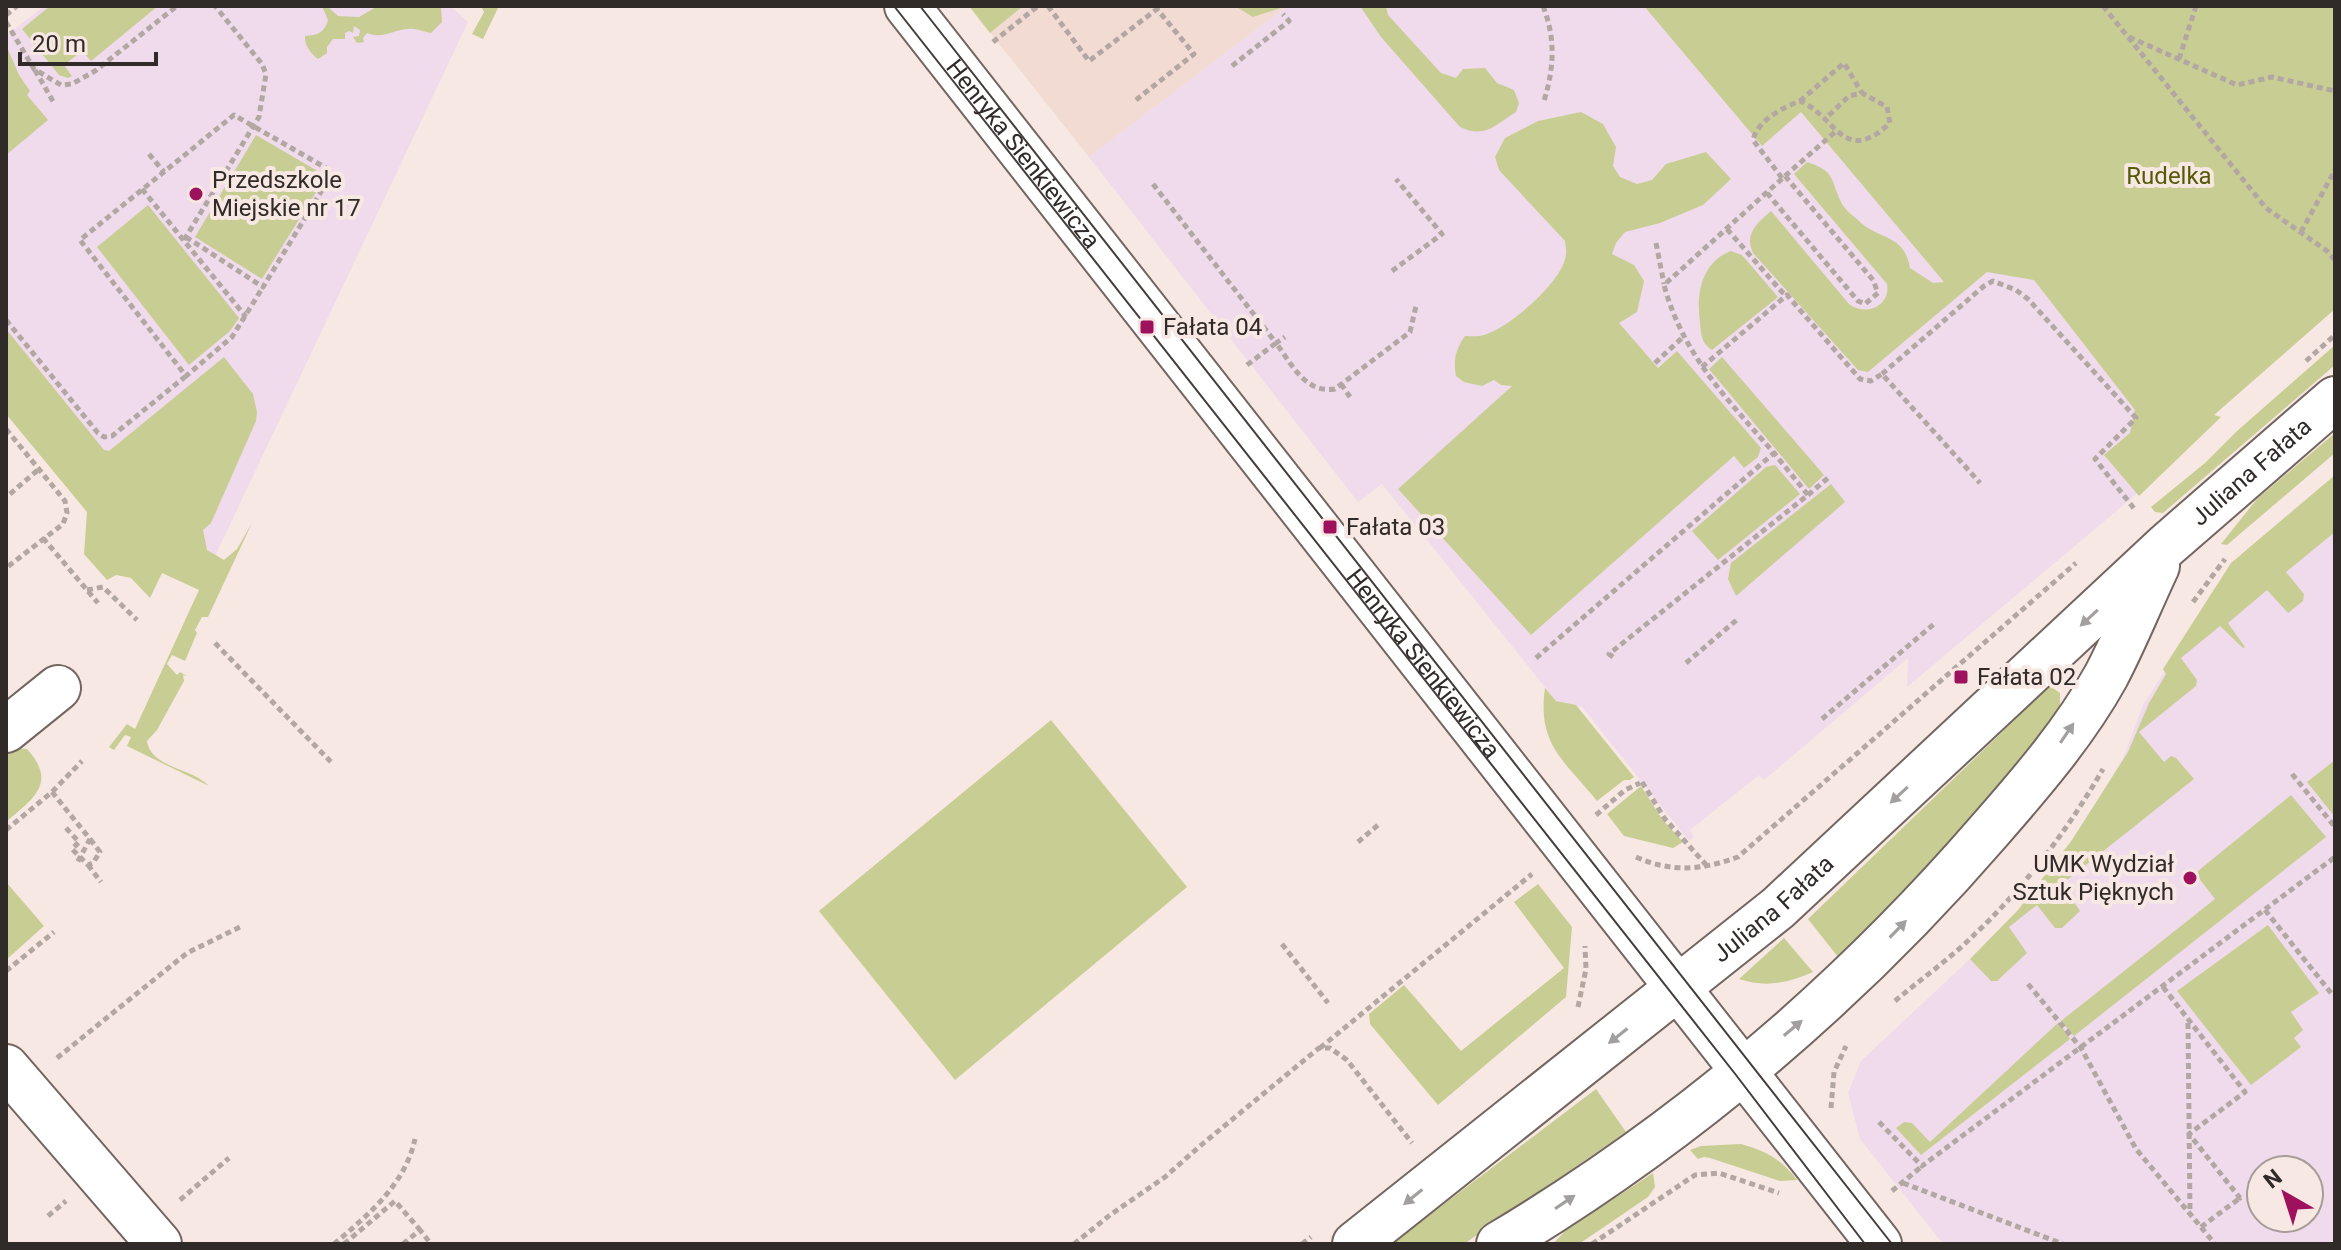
<svg xmlns="http://www.w3.org/2000/svg" width="2341" height="1250" font-family="Roboto,sans-serif">
	<rect width="100%" height="100%" fill="#f7e8e3"/>
	<!-- built -->
	<polygon fill="#f2dbd3" points="969,6 1287,6 1089,157"/>
	<!-- education -->
	<g fill="#efdbeb" fill-rule="evenodd">
		<polygon points="44,6 450,6 468,22 199,590 6,352 6,36"/>
		<polygon points="1287,6 1849,6 2308,302 2139,492 1907,687 1908,658 1764,780 1759,775 1690,830 1694,837 1689,841 1582,707 1556,701 1382,484 1358,502 1089,157"/>
		<path d="M2335,526V1244H1943L1860,1139L1848,1093L1861,1061L2018,914L2074,842L2123,758L2143,705L2170,663ZM2261,1170H2309V1218H2261Z"/>
	</g>
	<!-- green -->
	<g fill="#c8ce93">
		<polygon points="50,6 158,6 91,61 82,51 64,65 72,76 68,78 59,75 22,29"/>
		<path d="M322,6H327L338,16L359,17L378,6H441L442,22L431,33C424,32 416,28 409,29C393,29 384,40 367,33L363,38L364,42L357,43L353,37L359,36L360,30L354,26L353,33L349,31L345,33V39H333L327,47V53L318,59C311,54 304,45 305,36C318,35 324,33 328,20Z"/>
		<polygon points="481,6 499,6 483,39 472,34 484,12"/>
		<polygon points="969,6 1023,6 990,33"/>
		<polygon points="1235,6 1287,6 1253,17"/>
		<path d="M1360,6H1386L1388,15L1441,73L1456,78L1463,69L1485,68L1497,83L1514,90L1519,103L1516,112C1495,125 1485,139 1460,127L1381,37Z"/>
		<path d="M1644,6H2335V309L2214,415L2221,417L2139,496L2104,455L2130,433L2135,410L2034,280L1987,272L1868,372L1858,370L1753,253C1744,234 1757,223 1771,211L1849,304C1866,317 1891,306 1887,284L1794,174L1807,162C1835,171 1830,178 1841,202C1844,209 1852,215 1858,220C1879,241 1904,233 1910,268L1933,283L1944,282L1801,112L1762,146Z"/>
		<polygon points="6,45 19,75 30,91 27,95 48,120 6,155"/>
		<path d="M1581,112L1603,124L1616,147L1613,166L1620,177L1637,184L1652,180L1666,164L1706,152L1731,179L1703,205L1660,223L1625,232L1616,243L1612,254L1634,265L1644,281L1637,312L1619,323L1658,368L1677,351L1761,448L1758,457L1744,468L1734,456L1531,635L1398,489L1512,386L1501,385L1494,380L1482,386L1464,382L1456,376C1453,359 1456,349 1465,336C1471,336 1478,337 1484,335C1508,329 1565,280 1566,254C1567,250 1565,245 1565,241L1499,170L1495,157L1505,138L1538,121Z"/>
		<polygon points="256,135 326,176 262,279 195,237"/>
		<polygon points="148,205 239,318 230,331 189,365 97,247"/>
		<path d="M1731,251L1742,255L1778,297L1712,350C1701,343 1701,334 1700,322C1696,295 1701,262 1731,251Z"/>
		<path d="M6,329L104,450L109,451L224,357L253,394L257,412L256,421L211,523L203,530L207,550L224,560L237,549L252,523L208,617H202L195,630L197,633L185,661L172,655L167,664L177,675L180,672L187,676L183,675L184,681L157,730L147,741C151,768 192,768 209,786L127,746L131,737L125,735L114,750L109,747L127,724L135,729L199,590L162,573L150,598L131,578L116,575L107,580L84,554L87,512L6,414Z"/>
		<polygon points="2335,345 2335,365 2163,513 2155,512 2151,507 2205,463 2237,431"/>
		<polygon points="1722,357 1824,475 1809,489 1709,369"/>
		<polygon points="2335,433 2335,453 2227,545 2221,544 2257,499"/>
		<polygon points="1775,465 1800,494 1718,560 1692,531 1766,467"/>
		<polygon points="2335,475 2335,532 2286,572 2304,594 2303,601 2288,613 2267,590 2228,623 2245,647 2243,648 2220,626 2181,658 2197,680 2196,686 2139,732 2164,762 2171,756 2176,758 2194,779 2062,884 2080,911 2062,928 2055,928 2037,905 2009,927 2027,953 1997,981 1991,981 1970,959 2018,910 2072,840 2128,752 2149,703 2166,674 2163,669 2231,563"/>
		<polygon points="1831,484 1845,502 1736,596 1728,579 1731,563"/>
		<polygon points="2050,686 2060,693 2060,710 1962,834 1838,957 1808,919"/>
		<path d="M1545,688L1556,701L1576,705L1634,777L1630,780H1624L1597,801C1564,760 1537,745 1545,688Z"/>
		<polygon points="1051,720 1187,887 955,1080 819,911"/>
		<path d="M13,748L27,749C58,783 33,799 6,822V750Z"/>
		<polygon points="2335,760 2335,817 2307,782"/>
		<polygon points="1641,786 1662,819 1683,842 1673,848 1624,836 1607,814"/>
		<polygon points="2291,795 2326,837 2074,1036 2061,1021 2215,899 2198,877 2198,871"/>
		<polygon points="6,882 44,926 6,960"/>
		<polygon points="1538,884 1572,927 1566,997 1438,1105 1370,1024 1369,1014 1404,985 1461,1051 1564,968 1514,902"/>
		<polygon points="2268,925 2319,993 2291,1012 2303,1030 2294,1038 2301,1047 2251,1085 2177,991"/>
		<path d="M1784,938L1813,972C1788,983 1766,988 1739,979Z"/>
		<polygon points="2059,1022 2070,1039 1921,1155 1896,1128 1904,1122 1912,1123 1930,1142"/>
		<polygon points="1596,1089 1626,1132 1464,1244 1391,1244"/>
		<path d="M1741,1144C1766,1151 1781,1159 1797,1180L1780,1181L1710,1158L1704,1157L1698,1159L1690,1150L1701,1146Z"/>
		<polygon points="1653,1173 1655,1187 1648,1197 1579,1244 1553,1244 1565,1231"/>
	</g>
	<g fill="none" stroke-linecap="round" stroke-linejoin="round">
		<!-- minor casing -->
		<g stroke="#736661" stroke-width="48">
			<g id="minor">
				<path id="s1" d="M907,6L1879,1244"/>
				<polyline points="6,730 58,688"/>
				<polyline points="6,1067 159,1244"/>
				<path id="s2" d="M1355,1244L1778,908L2167,545L2335,399"/>
				<path d="M1499,1244C1683,1134 1849,993 1989,831C2031,783 2075,732 2106,676C2125,640 2140,602 2157,566"/>
			</g>
		</g>
		<!-- path -->
		<g stroke="#b3a7a3" stroke-width="5" stroke-dasharray="6 4" stroke-linecap="butt">
			<polyline points="1048,6 1089,61 1161,6"/>
			<path d="M1543,6C1556,39 1554,68 1544,101"/>
			<polyline points="2103,6 2266,208 2327,251 2335,260"/>
			<polyline points="6,15 17,6"/>
			<polyline points="6,22 34,69 61,85 72,84 95,71 177,6"/>
			<polyline points="2129,37 2237,85 2272,77 2335,91"/>
			<polyline points="993,42 1038,6"/>
			<polyline points="2179,59 2196,6"/>
			<polyline points="1232,66 1289,21 1283,14"/>
			<polyline points="35,70 54,103"/>
			<polyline points="1136,100 1194,54 1157,9"/>
			<polyline points="1800,101 1844,63 1862,93"/>
			<polyline points="149,154 164,172"/>
			<polyline points="1785,176 1835,132"/>
			<path d="M1782,178L1753,140C1758,120 1782,108 1800,101C1836,116 1843,167 1890,123L1887,107L1862,93L1849,96L1824,120"/>
			<polyline points="1153,184 1276,343 1285,337"/>
			<polyline points="142,189 246,317"/>
			<polyline points="1727,229 1782,292 1787,295"/>
			<polyline points="2301,232 2335,170"/>
			<polyline points="186,237 263,287 333,172 234,115 80,240 186,376 232,337 263,287"/>
			<polyline points="184,240 259,117 266,74 262,64 215,6"/>
			<polyline points="1656,243 1664,284"/>
			<polyline points="1392,271 1442,234 1396,179"/>
			<polyline points="6,320 98,433 104,437 112,436 186,376"/>
			<polyline points="2306,361 2335,335"/>
			<polyline points="1655,363 1683,337"/>
			<path d="M1247,365L1276,343C1291,363 1305,394 1335,389L1410,332L1416,306"/>
			<polyline points="1702,367 1787,295 1860,379 1871,381 1882,374 1980,483"/>
			<polyline points="1882,374 1984,286 1993,281 2016,290 2028,299 2136,418 2095,459 2136,511"/>
			<polyline points="1341,384 1350,397"/>
			<polyline points="6,429 65,501 67,513 63,524 6,568"/>
			<polyline points="10,494 39,469"/>
			<polyline points="1808,495 1829,477"/>
			<polyline points="43,538 98,603"/>
			<polyline points="87,590 103,587 137,620"/>
			<polyline points="2193,602 2225,559"/>
			<polyline points="215,643 332,763"/>
			<polyline points="1613,657 1609,654 1808,495 1774,453"/>
			<path d="M1536,658L1774,453C1727,399 1683,355 1664,285L1785,176L1873,280L1878,293L1865,304L1858,301L1767,193"/>
			<polyline points="1686,663 1739,618"/>
			<polyline points="1822,719 1934,624"/>
			<polyline points="2292,774 2335,827"/>
			<polyline points="1642,782 1665,819 1708,867"/>
			<polyline points="52,792 90,839 77,863"/>
			<polyline points="1596,815 1625,790 1640,783"/>
			<polyline points="66,828 79,842 72,849 88,865 93,863 100,852 90,839"/>
			<polyline points="6,830 52,792 82,761"/>
			<polyline points="1358,842 1378,825"/>
			<path d="M1636,857C1672,873 1702,870 1738,857L2076,563"/>
			<polyline points="88,865 101,882"/>
			<polyline points="2265,910 2331,993"/>
			<polyline points="1282,944 1328,1003"/>
			<polyline points="6,971 54,932"/>
			<polyline points="2028,984 2081,1048 2136,1149 2215,1244"/>
			<polyline points="2163,987 2245,1092 2189,1134 2240,1198 2244,1195"/>
			<path d="M1895,1001C1921,979 1951,958 1975,934C2025,887 2069,828 2103,769"/>
			<polyline points="1578,1007 1586,969 1585,946"/>
			<polyline points="2188,1023 2190,1213"/>
			<polyline points="1320,1048 1532,874"/>
			<polyline points="57,1058 187,953 240,927"/>
			<polyline points="1831,1108 1834,1072 1846,1046"/>
			<polyline points="1879,1122 1922,1166 2335,857"/>
			<polyline points="1903,1183 2063,1244"/>
			<polyline points="1892,1191 1921,1167"/>
			<polyline points="180,1200 229,1158"/>
			<polyline points="48,1216 66,1201"/>
			<polyline points="2201,1227 2240,1198"/>
			<path d="M334,1244C368,1215 405,1185 415,1139"/>
			<polyline points="344,1244 395,1201 420,1230"/>
			<polyline points="403,1244 420,1230 431,1244"/>
			<polyline points="1074,1244 1110,1215 1165,1177 1200,1146 1319,1048 1330,1048 1347,1060 1412,1143"/>
			<polyline points="1302,1244 1311,1237"/>
			<polyline points="1592,1244 1695,1175 1719,1173 1779,1193"/>
		</g>
		<!-- minor -->
		<use href="#minor" stroke="#fff" stroke-width="44"/>
		<!-- tram -->
		<g stroke="#443d3b" stroke-width="2">
			<polyline points="894,6 1736,1075 1865,1244"/>
			<polyline points="920,6 1892,1244"/>
		</g>
	</g>
	<!-- one-way arrows -->
	<defs><path id="oneway-solid" d="M-6-.8H1V-3.2L6.5 0L1 3.2V.8H-6Z" transform="scale(2)"/></defs>
	<g fill="#a29f9e">
		<use href="#oneway-solid" transform="translate(2089 618) rotate(137)"/>
		<use href="#oneway-solid" transform="translate(2067 733) rotate(-56)"/>
		<use href="#oneway-solid" transform="translate(1899 795) rotate(137)"/>
		<use href="#oneway-solid" transform="translate(1898 929) rotate(-46)"/>
		<use href="#oneway-solid" transform="translate(1793 1028) rotate(-40)"/>
		<use href="#oneway-solid" transform="translate(1618 1036) rotate(142)"/>
		<use href="#oneway-solid" transform="translate(1413 1197) rotate(141)"/>
		<use href="#oneway-solid" transform="translate(1565 1202) rotate(-34)"/>
	</g>
	<!-- markers -->
	<g fill="#9e115d" stroke="#f7e8e3" stroke-width="3">
		<circle cx="196" cy="194" r="8"/>
		<rect x="1139" y="319" width="16" height="16" rx="4"/>
		<rect x="1322" y="519" width="16" height="16" rx="4"/>
		<rect x="1953" y="669" width="16" height="16" rx="4"/>
		<circle cx="2190" cy="878" r="8"/>
	</g>
	<g text-anchor="middle" stroke-width="8" stroke-linejoin="round" paint-order="stroke">
		<!-- street labels -->
		<g font-size="24" fill="#302a28" stroke="#f7e8e3">
			<text dy="8" stroke="none"><textPath href="#s1" startOffset="188">Henryka Sienkiewicza</textPath></text>
			<text dy="8" stroke="none"><textPath href="#s2" startOffset="1184">Juliana Fałata</textPath></text>
			<text dy="8" stroke="none"><textPath href="#s1" startOffset="836">Henryka Sienkiewicza</textPath></text>
			<text dy="8" stroke="none"><textPath href="#s2" startOffset="536">Juliana Fałata</textPath></text>
		</g>
		<!-- park labels -->
		<g font-size="24" fill="#555a06" stroke="#f7e8e3">
			<text x="2169" y="184">Rudelka</text>
		</g>
		<!-- poi labels -->
		<g font-size="24" fill="#302a28" stroke="#f7e8e3" text-anchor="start">
			<text x="212" y="188">Przedszkole<tspan x="212" dy="28">Miejskie nr 17</tspan></text>
			<text x="1163" y="335">Fałata 04</text>
			<text x="1346" y="535">Fałata 03</text>
			<text x="1977" y="685">Fałata 02</text>
			<text x="2174" y="872" text-anchor="end">UMK Wydział<tspan x="2174" dy="28">Sztuk Pięknych</tspan></text>
		</g>
	</g>
	<!-- border -->
	<rect width="2341" height="1250" fill="none" stroke="#302a28" stroke-width="16"/>
	<!-- north arrow -->
	<g transform="translate(2285 1194) rotate(321)"><circle r="38" fill="#f7e8e3" stroke="#a79c98" stroke-width="2"/>
	<path d="M0-6L14 30L0 20L-14 30Z" fill="#9e115d"/>
	<text y="-12" font-size="22" font-weight="bold" text-anchor="middle" fill="#302a28">N</text>
	</g>
	<!-- scale -->
	<path d="M20 52v12h136v-12" fill="none" stroke="#302a28" stroke-width="4"/>
	<text x="32" y="52" font-size="24" fill="#302a28" stroke="#f7e8e3" stroke-width="6" paint-order="stroke">20 m</text>
</svg>
